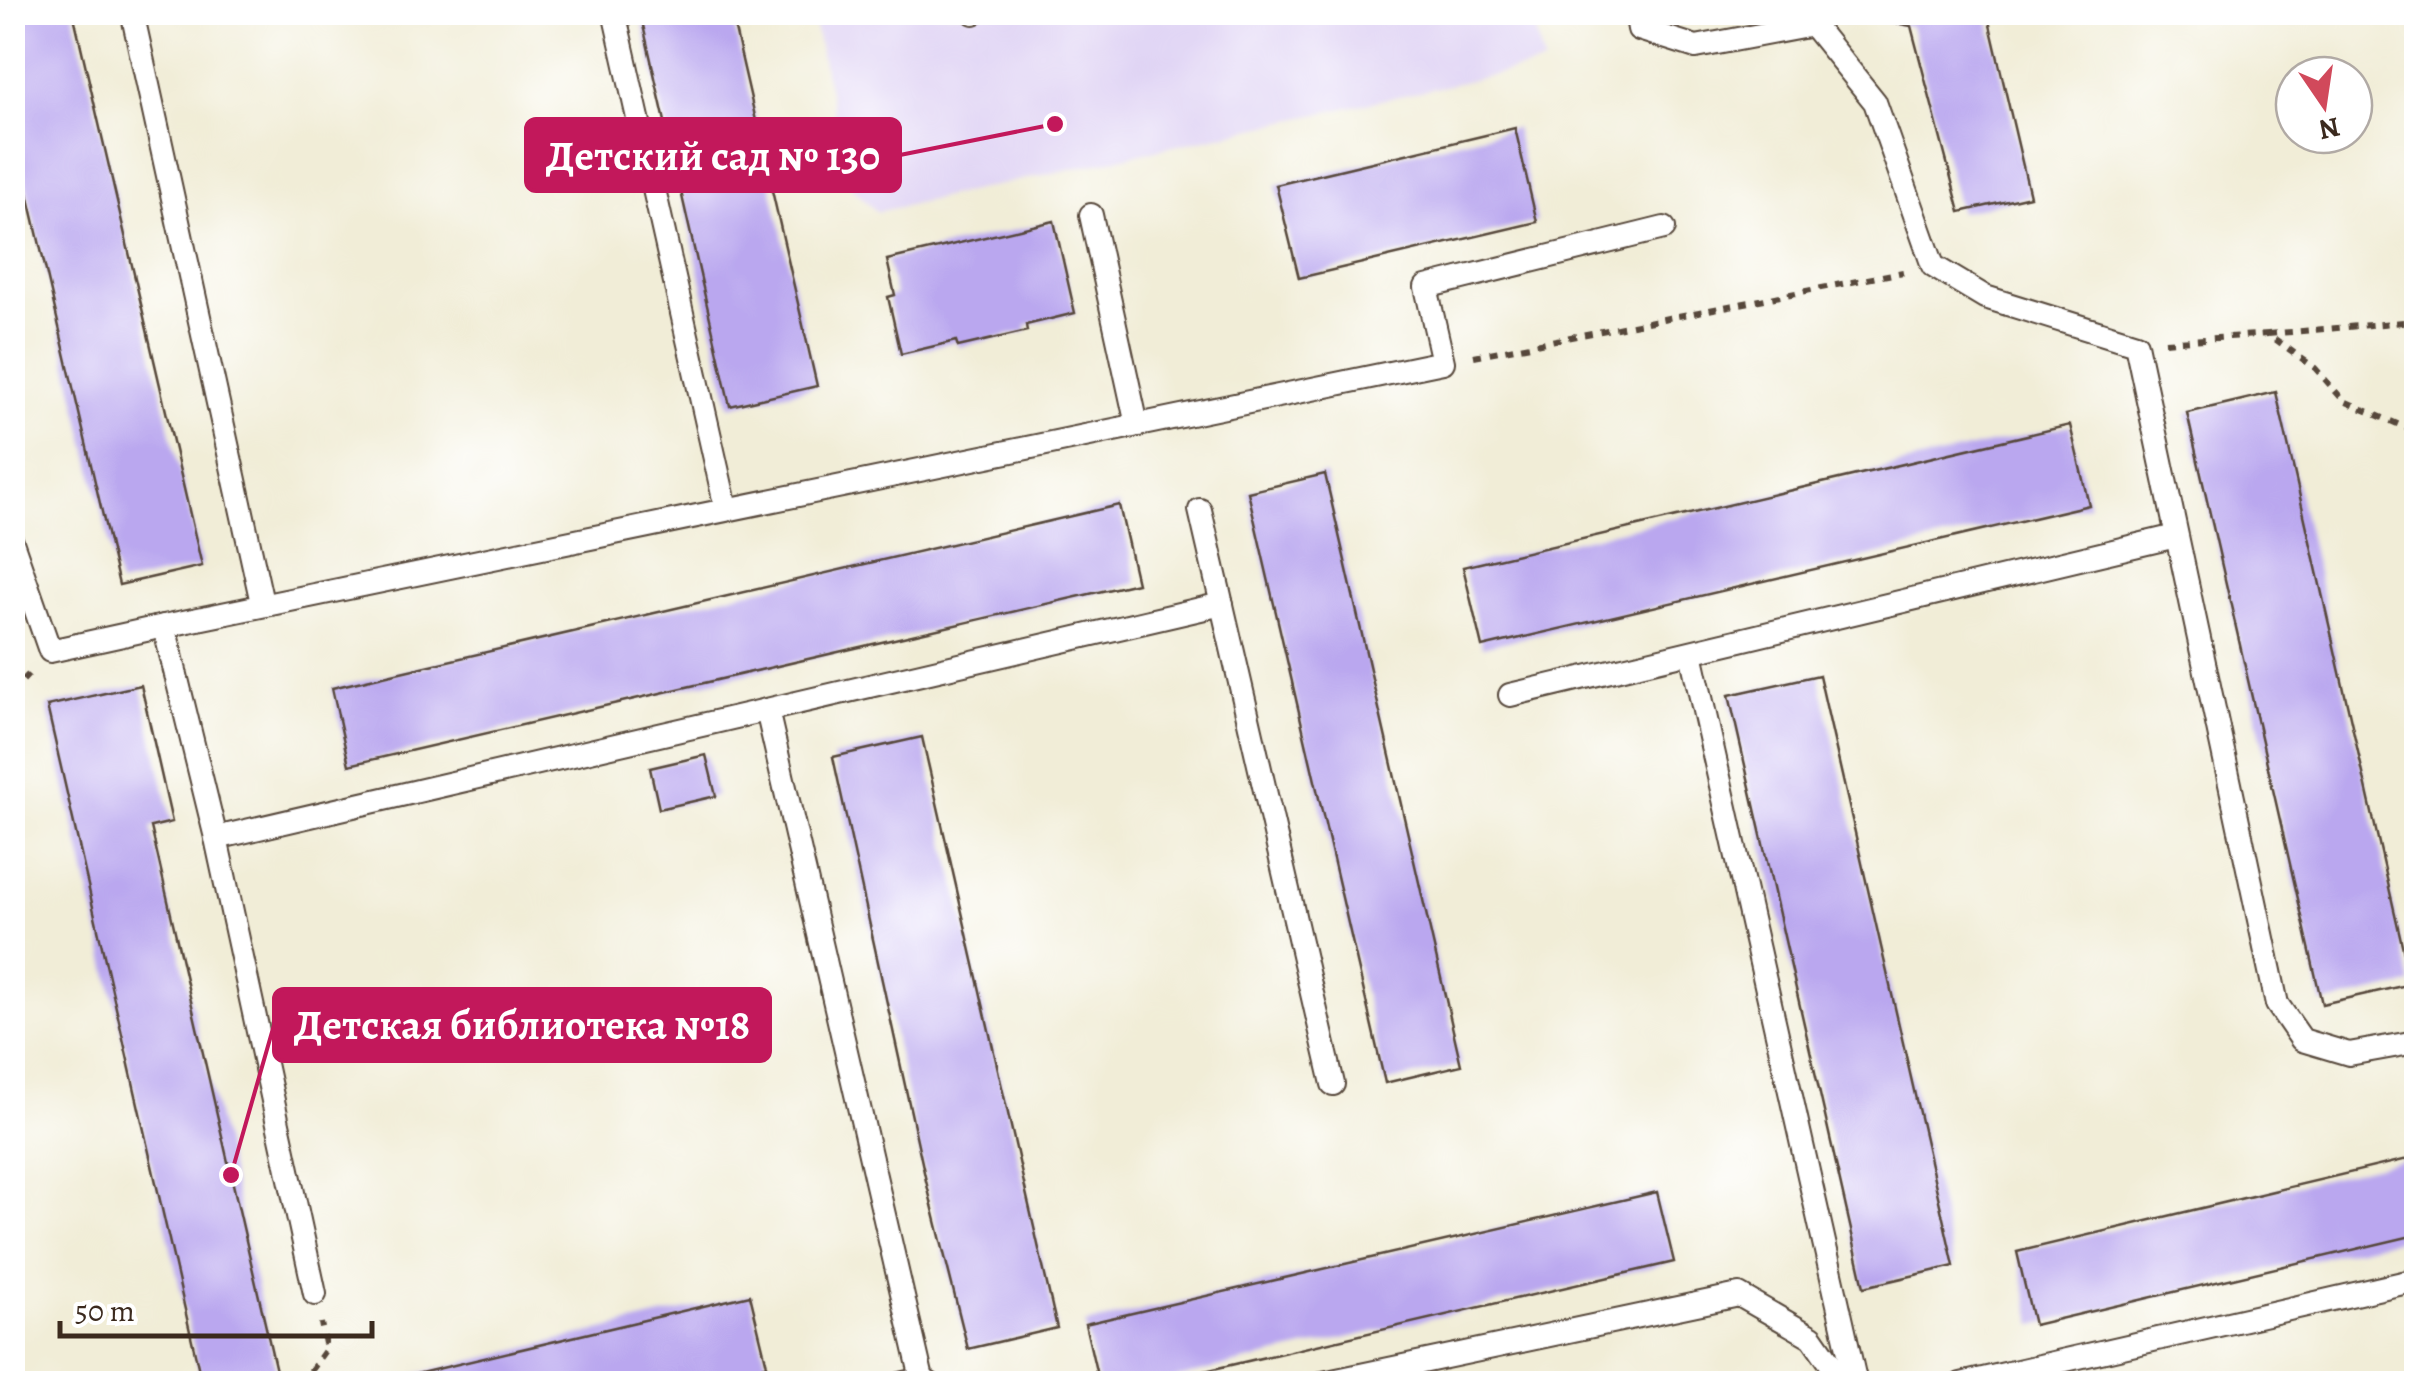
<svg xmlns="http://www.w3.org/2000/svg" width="2429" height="1396" font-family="Alegreya,serif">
	<rect width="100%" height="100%" fill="#fff"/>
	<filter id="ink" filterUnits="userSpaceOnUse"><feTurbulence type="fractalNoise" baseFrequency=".01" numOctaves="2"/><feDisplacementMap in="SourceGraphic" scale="20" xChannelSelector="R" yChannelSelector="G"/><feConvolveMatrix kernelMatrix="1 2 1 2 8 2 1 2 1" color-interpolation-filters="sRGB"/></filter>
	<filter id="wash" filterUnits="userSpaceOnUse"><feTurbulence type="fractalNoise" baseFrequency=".0048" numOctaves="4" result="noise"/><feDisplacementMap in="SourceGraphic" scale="40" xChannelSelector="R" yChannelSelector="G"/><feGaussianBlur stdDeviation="2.25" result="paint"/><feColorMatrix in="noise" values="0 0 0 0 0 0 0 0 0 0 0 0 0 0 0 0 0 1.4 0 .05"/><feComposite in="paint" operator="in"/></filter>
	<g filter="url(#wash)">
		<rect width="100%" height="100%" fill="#f1edd7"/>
		<!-- built -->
		<polygon fill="#e0d4f4" points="812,13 1531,13 1544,64 877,212 849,184"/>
		<g id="blocks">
			<!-- building -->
			<g fill="#baa7ef">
				<polygon points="12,12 73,12 202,566 119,585 12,125"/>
				<polygon points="640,12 731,12 817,386 730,406"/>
				<polygon points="1839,12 1987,12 2030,196 1960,212 1911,26 1880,20 1841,22"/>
				<polygon points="1515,128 1537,222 1299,278 1276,185"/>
				<polygon points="1054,221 1075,313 1026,325 1027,331 958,347 956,341 901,354 888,297 895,295 887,260"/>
				<polygon points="2276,392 2411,984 2322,1004 2187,413"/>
				<polygon points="2070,425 2089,505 1482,647 1463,567"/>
				<polygon points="1325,474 1461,1065 1385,1083 1248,492"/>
				<polygon points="1119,505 1137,583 349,765 332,688"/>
				<polygon points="1819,675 1954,1266 1864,1287 1729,695"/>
				<polygon points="141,685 172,822 151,827 279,1384 202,1384 47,706"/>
				<polygon points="922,737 1057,1328 968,1349 926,1181 833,757"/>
				<polygon points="706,755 716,796 659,809 650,768"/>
				<polygon points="2416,1157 2416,1235 2034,1325 2017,1252"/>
				<polygon points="1657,1192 1674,1262 1149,1384 1099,1384 1085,1324"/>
				<polygon points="750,1295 767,1365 688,1384 374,1384"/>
			</g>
		</g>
	</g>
	<g filter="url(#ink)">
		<use href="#blocks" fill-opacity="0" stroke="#56473a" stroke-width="2.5"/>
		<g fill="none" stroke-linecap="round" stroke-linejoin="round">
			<!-- service casing -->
			<g stroke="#56473a" stroke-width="26">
				<g id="service">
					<polyline points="132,12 262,603"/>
					<polyline points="614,12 726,508"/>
					<polyline points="1636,12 1639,29 1696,47 1813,25 1875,102 1933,266 1985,297 2136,344 2277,1004 2302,1040 2349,1054 2416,1042"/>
					<polyline points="974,13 975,12"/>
					<polyline points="1091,215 1137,425"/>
					<polyline points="1200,510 1333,1084"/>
					<polyline points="12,542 50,651 164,626 216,838 315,1294"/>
					<polyline points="164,626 1443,362 1426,287 1664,228"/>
					<polyline points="1691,653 1856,1384"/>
					<polyline points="1510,695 2176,536"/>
					<polyline points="767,710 922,1379"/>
					<polyline points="216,838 1222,604"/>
					<polyline points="901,1384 922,1379 930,1384"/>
					<polyline points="1318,1384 1739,1295 1812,1337 1845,1384"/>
					<polyline points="1961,1384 2416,1280"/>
				</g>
			</g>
			<!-- path -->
			<g stroke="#56473a" stroke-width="6" stroke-dasharray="8 8" stroke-linecap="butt">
				<polyline points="2268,334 2416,321"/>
				<polyline points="2165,342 2268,334 2315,368 2344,401 2416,432"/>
				<polyline points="1474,356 1903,272"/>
				<polyline points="12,692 29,674"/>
				<polyline points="301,1384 326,1349 321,1323"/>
			</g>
			<!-- service -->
			<use href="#service" stroke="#fff" stroke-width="22"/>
		</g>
	</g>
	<!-- callouts -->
	<path fill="none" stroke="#c2185b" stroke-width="4" d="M1055 124L900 155M231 1175L274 1025"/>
	<g fill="#c2185b" stroke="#fff" stroke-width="4">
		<circle cx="1055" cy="124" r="10"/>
		<circle cx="231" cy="1175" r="10"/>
	</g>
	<g fill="#c2185b" stroke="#c2185b" stroke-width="4">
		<rect x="526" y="119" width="374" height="72" rx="10"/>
		<rect x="274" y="989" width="496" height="72" rx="10"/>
	</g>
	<g font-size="42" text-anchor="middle" font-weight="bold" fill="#fff">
		<text x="713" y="170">Детский сад № 130</text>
		<text x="522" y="1039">Детская библиотека №18</text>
	</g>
	<!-- margin -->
	<rect width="2429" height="1396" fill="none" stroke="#fff" stroke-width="50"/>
	<!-- north arrow -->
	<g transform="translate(2324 105) rotate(167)"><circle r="48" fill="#ffffff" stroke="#b1aaa5" stroke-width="2.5"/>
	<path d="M0-8L18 38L0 25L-18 38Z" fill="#d1495b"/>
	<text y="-15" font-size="28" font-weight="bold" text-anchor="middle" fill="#3b2a1e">N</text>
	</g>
	<!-- scale -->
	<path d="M60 1321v15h312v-15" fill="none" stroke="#3b2a1e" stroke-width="5"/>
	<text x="75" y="1321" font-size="30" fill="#3b2a1e" stroke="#ffffff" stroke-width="8" paint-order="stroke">50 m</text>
</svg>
